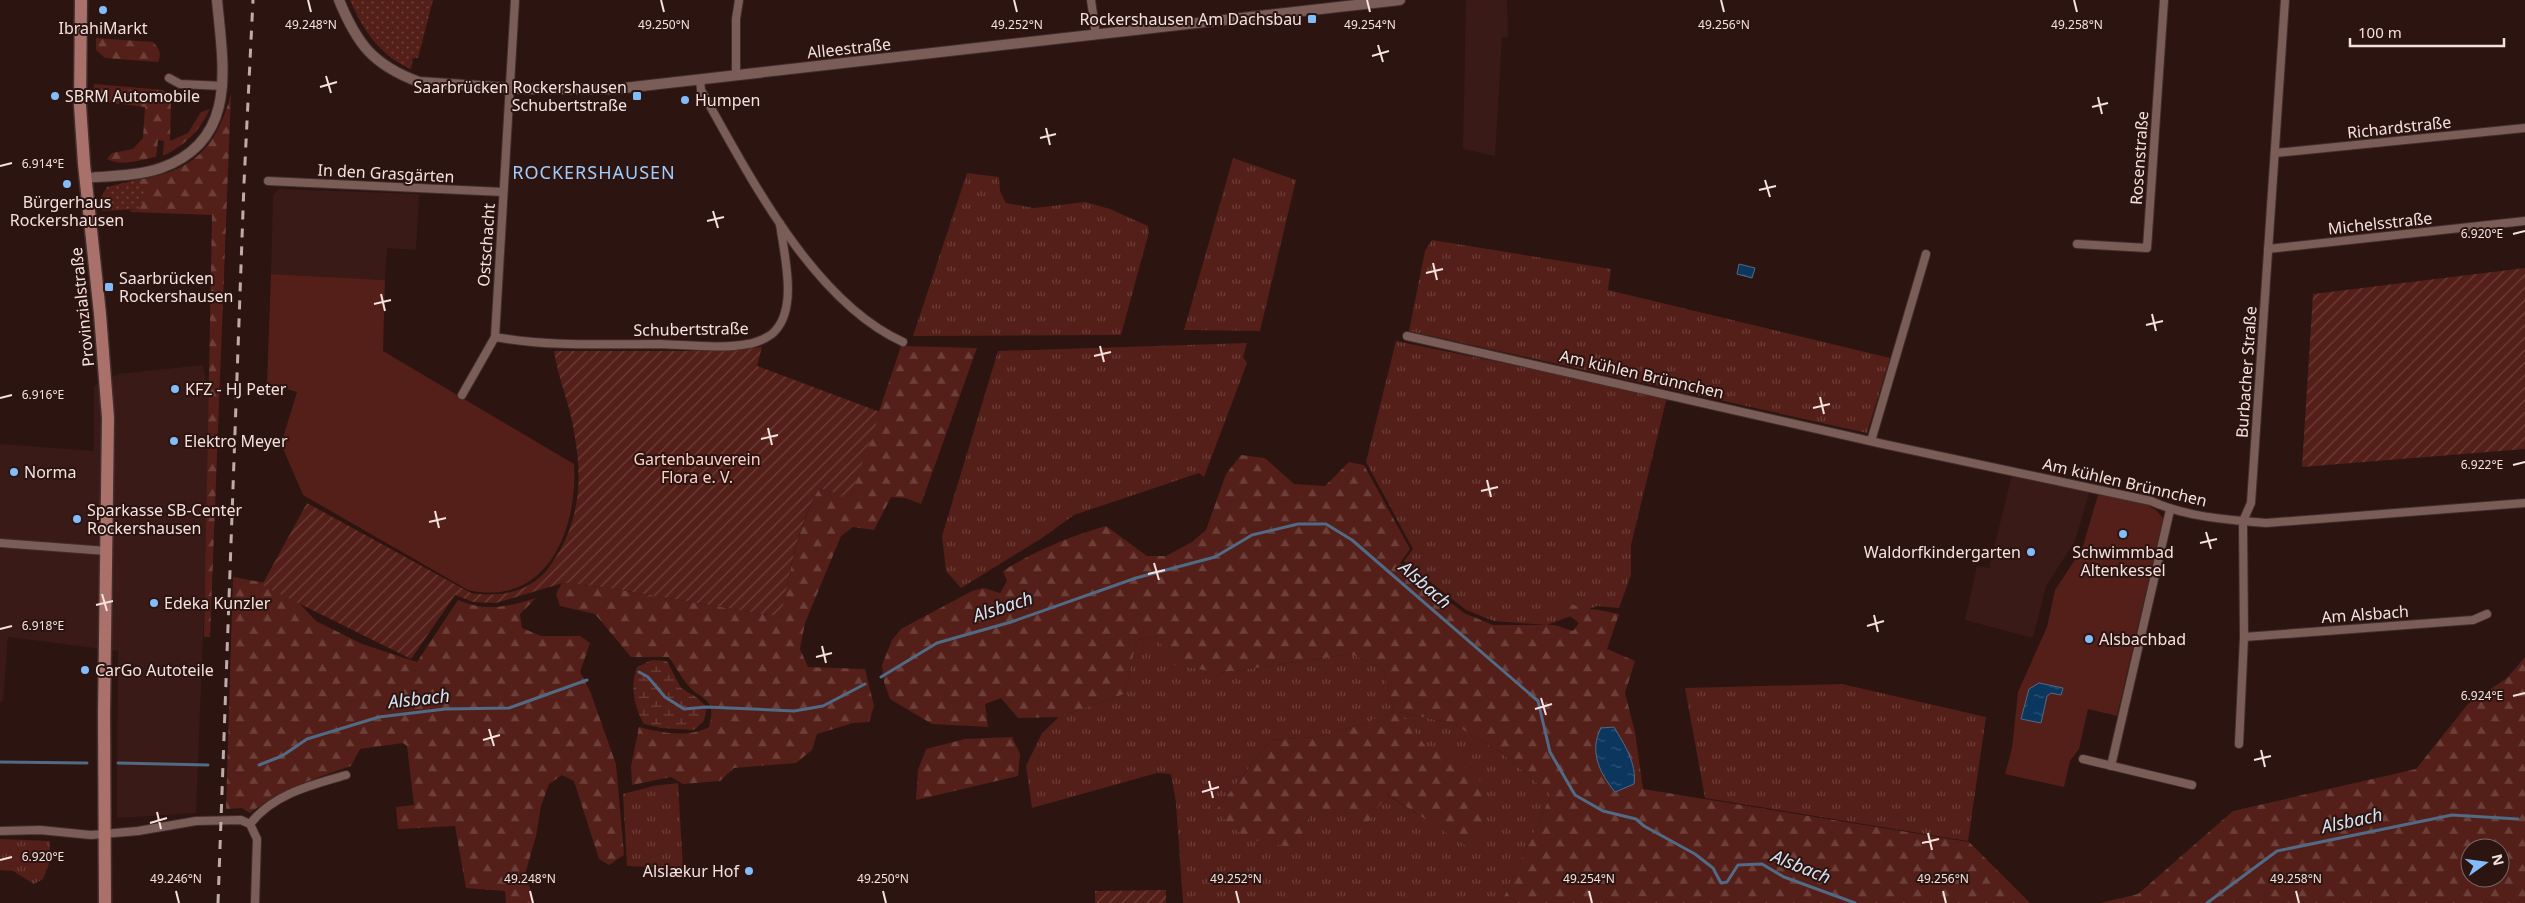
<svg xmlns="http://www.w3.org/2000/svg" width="2525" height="903" font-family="'Noto Sans',sans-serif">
	<defs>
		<pattern id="grass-tufts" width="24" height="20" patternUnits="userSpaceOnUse" patternTransform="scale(1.25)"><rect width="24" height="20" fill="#541f18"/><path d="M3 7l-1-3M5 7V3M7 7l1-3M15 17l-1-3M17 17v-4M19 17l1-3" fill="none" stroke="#6d3f39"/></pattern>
		<pattern id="forest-firs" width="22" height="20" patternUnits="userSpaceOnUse" patternTransform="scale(1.25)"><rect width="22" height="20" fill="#541f18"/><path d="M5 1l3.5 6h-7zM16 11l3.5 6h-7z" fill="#6d3f39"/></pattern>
		<pattern id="wetland-marsh" width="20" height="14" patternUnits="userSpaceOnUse" patternTransform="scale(1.25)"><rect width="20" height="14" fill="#541f18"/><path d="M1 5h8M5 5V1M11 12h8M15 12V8" fill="none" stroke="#6d3f39"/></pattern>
		<pattern id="park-dots" width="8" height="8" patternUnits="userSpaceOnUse" patternTransform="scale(1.25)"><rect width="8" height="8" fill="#541f18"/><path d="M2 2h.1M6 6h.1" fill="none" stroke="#6d3f39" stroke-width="1.8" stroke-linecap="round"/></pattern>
		<pattern id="garden-furrows" width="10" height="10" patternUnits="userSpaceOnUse" patternTransform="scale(1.25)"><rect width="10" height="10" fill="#541f18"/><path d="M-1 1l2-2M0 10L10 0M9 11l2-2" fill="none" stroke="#6d3f39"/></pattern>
		<pattern id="water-ripples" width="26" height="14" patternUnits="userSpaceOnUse" patternTransform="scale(1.25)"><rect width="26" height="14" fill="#0b365e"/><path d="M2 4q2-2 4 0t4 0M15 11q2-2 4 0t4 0" fill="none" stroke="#2f5375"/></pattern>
	</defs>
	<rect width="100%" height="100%" fill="#2c1411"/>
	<!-- built -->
	<g fill="#3a1a16">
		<polygon points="1466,0 1507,0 1508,37 1502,37 1495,156 1463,149"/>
		<polygon points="278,189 419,194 416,250 387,248 385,280 271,274 273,196"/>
		<polygon points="203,365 209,396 206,559 196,813 117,818 118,651 8,637 3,701 0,703 0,444 94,451 94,386 118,374"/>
		<polygon points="2012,475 2090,490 2075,541 2046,586 2033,638 1965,620 1977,566 1989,568"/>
	</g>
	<!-- grass -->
	<g fill="url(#grass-tufts)">
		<polygon points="1233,158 1296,180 1260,331 1184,330"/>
		<polygon points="967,173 999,177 1000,191 1006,203 1034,208 1085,202 1110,209 1148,226 1149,232 1121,335 913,336"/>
		<polygon points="1432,240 1611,269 1608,290 1890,358 1867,433 1409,331 1425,251"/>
		<polygon points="1396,341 1667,397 1631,545 1631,575 1619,608 1597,606 1547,625 1494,621 1466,610 1404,561 1413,549 1366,462"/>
		<polygon points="1247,343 1243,357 1247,363 1204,477 1199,473 1074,515 1042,538 961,588 946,571 942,536 998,351"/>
		<polygon points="1157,636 1220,673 1351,654 1383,669 1394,712 1359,725 1315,737 1271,740 1215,811 1314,804 1367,824 1386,794 1469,847 1485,826 1483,803 1427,748 1398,712 1452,723 1502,753 1551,795 1501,903 1183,903 1176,803 1171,774 1157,773 1032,808 1026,766 1042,733 1059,717 1124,694 1137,640"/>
		<polygon points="1842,684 1986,717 1968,841 1705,798 1685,688"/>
		<polygon points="678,783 683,868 627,866 623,794 653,786"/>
		<polygon points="0,839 50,841 50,861 43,879 34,884 13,871 0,870"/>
	</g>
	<!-- forest -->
	<g fill="url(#forest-firs)" fill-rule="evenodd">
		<path d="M96,38L153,42C159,49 162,53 158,62L105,58L96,50Z"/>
		<path d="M94,84L163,90L168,93L171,99L170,141L188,133L201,112L210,109C200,131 184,146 163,156L164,141L158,140L156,157C139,160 122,167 107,159L112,153L133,149L143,138L145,107L99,101L93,97Z"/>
		<path d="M231,94L210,637H204L212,215L131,212L130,210L139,209L140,184L136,180C192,172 216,149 231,94Z"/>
		<path d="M901,346L977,348L921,504L905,498L891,497L874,530L853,527L841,536L805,623L800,649L808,667L865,669L874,706L869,722L853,723L817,734L812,750L796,763L734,768L720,781L683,784L671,777L632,785L631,766L639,727C661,733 688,738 709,727C718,695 699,701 686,683C680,675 675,666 669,657H631L595,614L560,606L556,594L562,583L603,587L781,617C790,572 797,528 819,488L850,498Z"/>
		<path d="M1241,455L1265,458L1294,484L1325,486L1349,462L1364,465L1410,549L1400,563L1464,613L1493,625H1554L1573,631L1579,623L1558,607L1566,602C1583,610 1600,609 1619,614L1607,649L1635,661L1625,693L1635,732L1643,789L1969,842L2030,903H1501L1551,795L1502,753L1452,723L1399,712L1427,748L1444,749L1483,784L1485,826L1469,848L1387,794L1367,824L1314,805L1297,848L1247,839L1215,811L1271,740L1315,737L1359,725L1394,712L1383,669L1351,654L1220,673L1171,664L1157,636L1137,640L1124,694L1059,717L1018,718L1001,698L985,704L988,727L932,724L890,699L884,682L882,665L892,640L901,629L972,591L984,588L1000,593L1007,581L1003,571C1035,551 1070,536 1106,526L1147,556H1166L1192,542L1206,530L1226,474Z"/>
		<path d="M233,577L283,586L316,621L362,644L417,662L458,600C487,612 507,607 536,598L520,614L522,628L541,636H580L590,643L580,672L590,691L616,764L624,855L609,865L599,859L574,781L562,775L549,784L541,806L536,836L525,874L532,895V903H506L505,891L466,888L455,826L398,829L396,807L414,805L407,746L403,743L360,749L351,766C315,778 281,789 250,813L242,808L226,809Z"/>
		<path d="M2525,657V903H2100L2138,894L2233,811L2416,769L2468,704L2507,678ZM2470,848H2500V878H2470Z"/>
		<polygon points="1012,737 1020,754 1018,776 916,800 918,770 926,749 965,739"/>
	</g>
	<!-- wetland -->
	<path fill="url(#wetland-marsh)" d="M652,660L667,661L681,688L696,697L707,707L704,721L694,730L661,728L644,724C634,707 630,686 637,667Z"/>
	<!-- park -->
	<g fill="url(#park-dots)">
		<path d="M350,0H433L418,58H413L411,69C380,56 363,30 350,0Z"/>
		<path d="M136,180C145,188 147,199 139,209L102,211L101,197L107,187Z"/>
	</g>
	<!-- garden -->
	<g fill="url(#garden-furrows)">
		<polygon points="2525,268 2525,449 2302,467 2313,294"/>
		<path d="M762,347L757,366L880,412L850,498L819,488C796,528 790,573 781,617L603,587L563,583L496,603L473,602L455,595L411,659L262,585L307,503L471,593C503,598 534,591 552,563C580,522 583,480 574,432C570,404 558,379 554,351H726Z"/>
		<polygon points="1166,890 1166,903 1095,903 1095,891"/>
	</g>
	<!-- pitch -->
	<g fill="#541f18">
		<path d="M271,274L385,280L383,351L574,464C578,528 548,608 468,590L303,495L281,444L297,392L267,383Z"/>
		<path d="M2098,495C2120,499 2152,498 2163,519L2117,716L2088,709L2079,749L2070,761L2064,787L2005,774L2012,748L2018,692L2047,627L2055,590L2082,549Z"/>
	</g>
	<!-- water -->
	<g fill="url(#water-ripples)" stroke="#516a85">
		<polygon points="1739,264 1755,268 1752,278 1737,274"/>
		<polygon points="2039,683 2063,688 2061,695 2051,693 2047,696 2041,723 2021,719 2029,689"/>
		<path d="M1614,727C1624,744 1637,763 1634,784L1615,792C1599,773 1589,750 1601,728Z"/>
	</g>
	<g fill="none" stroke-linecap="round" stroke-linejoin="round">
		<!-- stream -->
		<g stroke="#516a85" stroke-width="3">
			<polyline points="639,672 648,677 665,697 684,709 707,707 794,711 823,706 865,684"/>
			<polyline points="881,677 937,643 1011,622 1136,578 1215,557 1252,535 1298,524 1326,524 1352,540 1538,701 1550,752 1575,795 1603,811 1636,819 1644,826 1695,854 1713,868 1721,883 1727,882 1738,865 1762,864 1784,877 1855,903"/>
			<polyline points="0,762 87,763"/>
			<polyline points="118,763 208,765"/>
			<polyline points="259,765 282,756 307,739 379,717 445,709 509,708 587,680"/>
			<polyline points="2207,903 2277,851 2452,815 2518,819"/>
		</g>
		<!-- minor casing -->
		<g stroke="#402f2d" stroke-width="10">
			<g id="minor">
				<polyline points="1091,0 1096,35"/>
				<polyline points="736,76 736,19 739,0"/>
				<polyline points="169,78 180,84 223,86"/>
				<path d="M700,80L701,90C748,173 812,301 903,342"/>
				<polyline points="2275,153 2525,128"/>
				<polyline points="268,181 503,192"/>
				<polyline points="2077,244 2147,248 2164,0"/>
				<polyline points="2268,249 2525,221"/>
				<path d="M1407,336L1883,444L2151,501C2186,517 2228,520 2266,523L2525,503"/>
				<path d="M495,337C550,347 606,344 661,344C688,345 723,349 748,344C756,343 770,337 775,331C798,307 784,254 780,224"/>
				<polyline points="462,395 495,337 515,0"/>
				<polyline points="1871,441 1926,254"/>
				<polyline points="0,543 107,551"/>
				<polyline points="2244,637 2473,620 2487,614"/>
				<polyline points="2239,744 2244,637 2243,521 2251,503 2285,0"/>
				<polyline points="2083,759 2192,785"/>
				<polyline points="2111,766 2170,510"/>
				<path d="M250,824C273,794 311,785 346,775"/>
				<polyline points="0,831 40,830 91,835 138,831 196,821 241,820 250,824 257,839 255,903"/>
			</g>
		</g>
		<!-- tertiary casing -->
		<g stroke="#402f2d" stroke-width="12">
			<g id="tertiary">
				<path d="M339,0C357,44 373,65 419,82L524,89H615L1400,0"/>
				<path d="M85,178C109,176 138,176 161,168C239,140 223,66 217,0"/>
			</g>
		</g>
		<!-- primary casing -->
		<g stroke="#402f2d" stroke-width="15">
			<polyline id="primary" points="81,0 80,105 84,164 100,314 108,418 104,714 105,903"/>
		</g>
		<!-- minor -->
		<use href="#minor" stroke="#7b5d58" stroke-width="8"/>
		<!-- tertiary -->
		<use href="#tertiary" stroke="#7b5d58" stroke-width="10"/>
		<!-- primary -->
		<use href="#primary" stroke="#a97169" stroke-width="12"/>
		<!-- rail -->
		<polyline stroke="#bfaba8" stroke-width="3" stroke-dasharray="9 9" stroke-linecap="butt" points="218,903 244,183 253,0"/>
	</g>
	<!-- ticks -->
	<path fill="none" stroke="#f4e2df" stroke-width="2" d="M308,0L311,12M661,0L664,12M1014,0L1017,12M1367,0L1370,12M1721,0L1724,12M2074,0L2077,12M1378,45L1383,62M1372,56L1389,51M326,76L331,93M320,87L337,82M2098,97L2102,114M2092,107L2108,103M1046,128L1050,145M1040,138L1056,134M0,166L12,163M1765,180L1770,197M1759,190L1776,186M713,211L718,228M707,221L724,217M2513,234L2525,231M1433,263L1437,280M1426,273L1443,269M381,294L385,311M374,304L391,300M2152,314L2156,331M2146,325L2163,321M1100,346L1104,362M1094,356L1111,352M1820,397L1824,414M0,398L12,395M1813,408L1830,404M768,428L772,445M761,439L778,435M2513,465L2525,462M1487,480L1491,497M1481,491L1498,487M435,511L439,528M429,522L446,518M2206,532L2211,549M2200,543L2217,539M1154,563L1159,580M1148,574L1165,570M102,594L107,611M96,605L113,601M1874,615L1878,632M1867,626L1884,621M0,629L12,626M822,646L826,663M816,657L832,653M2513,696L2525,693M1541,698L1546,715M1535,709L1552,704M489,729L494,746M483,740L500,735M2261,750L2265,767M2254,760L2271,756M1209,781L1213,798M1202,792L1219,787M157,812L161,829M150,823L167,818M1928,833L1932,850M1922,843L1939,839M0,860L12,857M176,891L179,903M530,891L533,903M883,891L886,903M1236,891L1239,903M1589,891L1592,903M1943,891L1946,903M2296,891L2299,903"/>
	<!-- markers -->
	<g fill="#82bcfa" stroke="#2c1411" stroke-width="2">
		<circle cx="103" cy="10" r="5"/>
		<rect x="1307" y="14" width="10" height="10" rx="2.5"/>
		<circle cx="55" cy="96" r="5"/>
		<rect x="632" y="91" width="10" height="10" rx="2.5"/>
		<circle cx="685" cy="100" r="5"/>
		<circle cx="67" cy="184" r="5"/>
		<rect x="104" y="282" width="10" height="10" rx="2.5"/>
		<circle cx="175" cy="389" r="5"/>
		<circle cx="174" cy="441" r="5"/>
		<circle cx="14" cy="472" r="5"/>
		<circle cx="77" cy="519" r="5"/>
		<circle cx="2123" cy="534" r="5"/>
		<circle cx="2031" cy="552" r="5"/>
		<circle cx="154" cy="603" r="5"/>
		<circle cx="2089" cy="639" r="5"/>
		<circle cx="85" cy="670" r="5"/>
		<circle cx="749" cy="871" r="5"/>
	</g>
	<g text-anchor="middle" stroke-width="4" stroke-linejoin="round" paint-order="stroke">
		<!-- poi labels -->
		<g font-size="16" fill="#f4e2df" stroke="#2c1411" text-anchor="start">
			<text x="1302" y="25" text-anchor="end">Rockershausen Am Dachsbau</text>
			<text x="103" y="34" text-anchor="middle">IbrahiMarkt</text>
			<text x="627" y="93" text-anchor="end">Saarbrücken Rockershausen<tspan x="627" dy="18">Schubertstraße</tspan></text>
			<text x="65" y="102">SBRM Automobile</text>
			<text x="695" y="106">Humpen</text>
			<text x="67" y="208" text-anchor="middle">Bürgerhaus<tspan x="67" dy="18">Rockershausen</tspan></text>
			<text x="119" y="284">Saarbrücken<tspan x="119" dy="18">Rockershausen</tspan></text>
			<text x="185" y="395">KFZ - HJ Peter</text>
			<text x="184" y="447">Elektro Meyer</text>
			<text x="24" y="478">Norma</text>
			<text x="87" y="516">Sparkasse SB-Center<tspan x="87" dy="18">Rockershausen</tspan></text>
			<text x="2021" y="558" text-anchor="end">Waldorfkindergarten</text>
			<text x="2123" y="558" text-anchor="middle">Schwimmbad<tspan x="2123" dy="18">Altenkessel</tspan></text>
			<text x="164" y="609">Edeka Kunzler</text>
			<text x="2099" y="645">Alsbachbad</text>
			<text x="95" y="676">CarGo Autoteile</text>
			<text x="739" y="877" text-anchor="end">Alslækur Hof</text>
		</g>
		<!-- street labels -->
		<g font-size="16" fill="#f4e2df" stroke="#2c1411">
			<text transform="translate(849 48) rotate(-6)" y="6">Alleestraße</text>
			<text transform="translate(2399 127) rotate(-6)" y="6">Richardstraße</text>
			<text transform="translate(2139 158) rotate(-86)" y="6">Rosenstraße</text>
			<text transform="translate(386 173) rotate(3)" y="6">In den Grasgärten</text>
			<text transform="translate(2380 223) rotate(-6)" y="6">Michelsstraße</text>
			<text transform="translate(486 245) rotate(-86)" y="6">Ostschacht</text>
			<text transform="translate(82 307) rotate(-96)" y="6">Provinzialstraße</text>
			<text transform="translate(691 329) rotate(-1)" y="6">Schubertstraße</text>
			<text transform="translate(2246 372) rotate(-86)" y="6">Burbacher Straße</text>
			<text transform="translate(1642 374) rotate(13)" y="6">Am kühlen Brünnchen</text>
			<text transform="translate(2125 482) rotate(13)" y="6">Am kühlen Brünnchen</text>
			<text transform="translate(2365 614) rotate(-4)" y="6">Am Alsbach</text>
		</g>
		<!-- park labels -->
		<g font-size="16" fill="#fdcfc7" stroke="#2c1411">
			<text x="697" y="465">Gartenbauverein<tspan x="697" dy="18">Flora e. V.</tspan></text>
		</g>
		<!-- neighbourhood labels -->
		<g font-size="18" letter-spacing="1" fill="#a1ccfb" stroke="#2c1411">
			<text x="594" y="179">ROCKERSHAUSEN</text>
		</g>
		<!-- water labels -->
		<g font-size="18" font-style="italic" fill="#d4e2f2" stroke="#2c1411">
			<text transform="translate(1425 585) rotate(41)" y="6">Alsbach</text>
			<text transform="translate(1003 607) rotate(-18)" y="6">Alsbach</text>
			<text transform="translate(419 699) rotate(-6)" y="6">Alsbach</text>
			<text transform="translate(2352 821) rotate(-12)" y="6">Alsbach</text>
			<text transform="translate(1801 867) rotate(22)" y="6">Alsbach</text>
		</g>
	</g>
	<g font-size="12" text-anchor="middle" fill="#f4e2df" stroke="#2c1411" stroke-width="4" stroke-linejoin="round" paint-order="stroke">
		<text x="311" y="29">49.248°N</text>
		<text x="664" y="29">49.250°N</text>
		<text x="1017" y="29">49.252°N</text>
		<text x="1370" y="29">49.254°N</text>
		<text x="1724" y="29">49.256°N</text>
		<text x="2077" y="29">49.258°N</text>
		<text x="43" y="168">6.914°E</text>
		<text x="2482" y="238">6.920°E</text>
		<text x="43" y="399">6.916°E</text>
		<text x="2482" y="469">6.922°E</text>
		<text x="43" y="630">6.918°E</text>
		<text x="2482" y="700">6.924°E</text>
		<text x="43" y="861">6.920°E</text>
		<text x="176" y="883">49.246°N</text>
		<text x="530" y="883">49.248°N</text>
		<text x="883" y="883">49.250°N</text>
		<text x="1236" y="883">49.252°N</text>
		<text x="1589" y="883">49.254°N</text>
		<text x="1943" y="883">49.256°N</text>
		<text x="2296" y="883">49.258°N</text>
	</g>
	<!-- north arrow -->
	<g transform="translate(2485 863) rotate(76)"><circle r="24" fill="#2c1411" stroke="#7c6663"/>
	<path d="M0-4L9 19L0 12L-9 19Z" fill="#82bcfa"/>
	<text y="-8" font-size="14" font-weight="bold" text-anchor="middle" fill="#f4e2df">N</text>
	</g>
	<!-- scale -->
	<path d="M2350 38v8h154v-8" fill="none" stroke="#f4e2df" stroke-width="2.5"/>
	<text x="2358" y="38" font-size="15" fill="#f4e2df" stroke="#2c1411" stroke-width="4" paint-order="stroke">100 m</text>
</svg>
